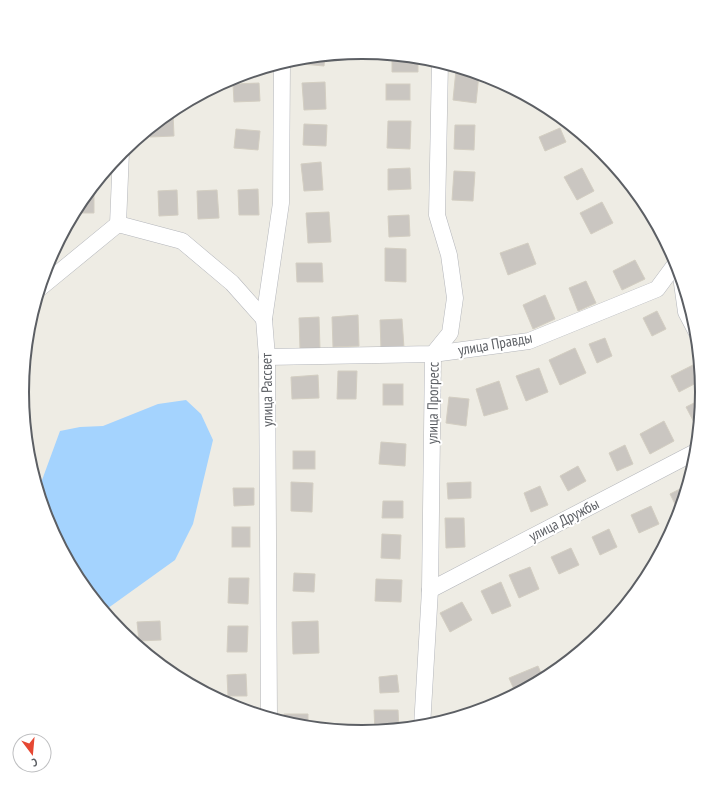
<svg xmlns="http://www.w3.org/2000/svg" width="725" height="785" font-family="'PT Sans Narrow',sans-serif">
	<rect width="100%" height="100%" fill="#eeece4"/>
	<!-- water -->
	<polygon fill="#a4d3fe" points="186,400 201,414 213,440 193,524 175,560 104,611 79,581 48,523 38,491 60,431 80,427 103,426 158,404"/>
	<!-- building -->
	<g fill="#cac6c1" stroke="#d3cec2">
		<polygon points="392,55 418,57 418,72 392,72"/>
		<polygon points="325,56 324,66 302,64 302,58"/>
		<polygon points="456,70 469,71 479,74 476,103 453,100"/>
		<polygon points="325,82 326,109 304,110 302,83"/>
		<polygon points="259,83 260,101 234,102 233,84"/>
		<rect x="386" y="84" width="24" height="16"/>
		<polygon points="533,99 541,104 532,103"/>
		<polygon points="168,113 173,113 174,136 150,137 150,129"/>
		<polygon points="388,121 411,121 410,149 387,148"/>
		<polygon points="304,124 327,125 326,146 303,145"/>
		<polygon points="455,125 475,125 474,150 454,149"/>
		<polygon points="560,128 566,142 545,151 539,137"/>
		<polygon points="236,129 260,131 258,150 234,148"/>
		<polygon points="321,162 323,190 304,191 301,164"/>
		<polygon points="410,168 411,189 388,190 388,169"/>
		<polygon points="582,168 594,191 577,200 564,177"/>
		<polygon points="454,171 475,172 473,201 452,200"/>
		<polygon points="258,189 259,215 239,215 238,190"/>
		<polygon points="177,190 178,215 159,216 158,191"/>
		<polygon points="217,190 219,218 198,219 197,191"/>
		<polygon points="90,191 94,191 94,213 74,213 80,203"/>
		<polygon points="602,202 613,223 591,234 580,213"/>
		<polygon points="329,212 331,242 308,243 306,213"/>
		<polygon points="409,215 410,236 389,237 388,216"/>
		<polygon points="528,243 536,264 508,275 500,253"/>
		<polygon points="385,248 406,249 406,282 385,281"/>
		<polygon points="635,260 645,279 622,290 613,271"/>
		<polygon points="296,263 322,263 323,282 297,282"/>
		<polygon points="586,281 596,303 578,311 569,288"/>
		<polygon points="545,295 555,319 533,329 523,305"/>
		<polygon points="657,311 666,329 652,336 643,318"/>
		<polygon points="358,315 359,346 333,347 332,317"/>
		<polygon points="319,317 320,349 300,349 299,318"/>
		<polygon points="402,319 404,348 381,349 380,320"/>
		<polygon points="605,338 612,356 597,363 589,344"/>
		<polygon points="575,348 586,373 560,385 549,360"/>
		<polygon points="695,364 701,376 702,380 679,392 671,376"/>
		<polygon points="539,368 548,392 526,401 516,376"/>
		<polygon points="338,371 357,371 356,399 337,399"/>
		<polygon points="318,375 319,398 292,399 291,377"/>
		<polygon points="499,381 508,409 484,416 476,389"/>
		<rect x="383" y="384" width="20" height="21"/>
		<polygon points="449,397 469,399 466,426 446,423"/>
		<polygon points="702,399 700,427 697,428 686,407"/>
		<polygon points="664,421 674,441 650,454 640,434"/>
		<polygon points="381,442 406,444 405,466 379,464"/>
		<polygon points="625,445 633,464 617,471 609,453"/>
		<rect x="293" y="451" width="22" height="18"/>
		<polygon points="578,466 586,481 568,491 560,476"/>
		<polygon points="291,482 313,483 312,512 291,511"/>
		<polygon points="471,482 471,498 448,499 447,483"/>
		<polygon points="540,486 548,505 531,512 524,493"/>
		<polygon points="686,486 687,490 680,514 670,494"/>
		<polygon points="233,488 254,488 254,505 234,506"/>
		<polygon points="383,501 403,501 403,518 382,518"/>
		<polygon points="651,506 659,524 639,533 631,515"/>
		<polygon points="445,518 464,518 465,547 446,548"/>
		<rect x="232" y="527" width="18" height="20"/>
		<polygon points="609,529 617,547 600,555 592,537"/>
		<polygon points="382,534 401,535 400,559 381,558"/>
		<polygon points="571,548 579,565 559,574 551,557"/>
		<polygon points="530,567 539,589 519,598 509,575"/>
		<polygon points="294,573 315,574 314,592 293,591"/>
		<polygon points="229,578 249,578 248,604 228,603"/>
		<polygon points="376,579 402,580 401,602 375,601"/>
		<polygon points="501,582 511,606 492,614 481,591"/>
		<polygon points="462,602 472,620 450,632 440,613"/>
		<polygon points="160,621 161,640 139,641 137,622"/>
		<polygon points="318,621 319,653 293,654 292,622"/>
		<polygon points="228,626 248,626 247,652 227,652"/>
		<polygon points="538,666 544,680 516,694 509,678"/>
		<polygon points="246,674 247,696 228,696 227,675"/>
		<polygon points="397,675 399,692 380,693 379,677"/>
		<polygon points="374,710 398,710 399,729 375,732"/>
		<polygon points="473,710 474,713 452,719"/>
		<polygon points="284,714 308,714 308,728 296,726 284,723"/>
	</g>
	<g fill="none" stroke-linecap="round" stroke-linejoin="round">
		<!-- minor casing -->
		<g stroke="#b4b6bb" stroke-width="17">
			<g id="minor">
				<polyline points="118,224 121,152"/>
				<polyline points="681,276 686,312 697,333"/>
				<polyline points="40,288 118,224 182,241 232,283 264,319"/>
				<polyline points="267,357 433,354 529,341 657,289 677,262"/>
				<polyline points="430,590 697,451"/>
				<polyline points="269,718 267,357 264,319 281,203 282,63"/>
				<polyline points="422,727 430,590 433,354 450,333 455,298 449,255 437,215 440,62"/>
			</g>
		</g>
		<!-- minor -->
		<use href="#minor" stroke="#fff" stroke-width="16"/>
	</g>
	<g text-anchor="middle" stroke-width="4" stroke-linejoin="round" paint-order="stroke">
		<!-- street labels -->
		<g font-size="15" fill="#5c5f64" stroke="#fff">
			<text transform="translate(495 344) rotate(-10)" y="5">улица Правды</text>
			<text transform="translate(267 390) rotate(-91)" y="5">улица Рассвет</text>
			<text transform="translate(433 403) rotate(-89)" y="5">улица Прогресс</text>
			<text transform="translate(564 520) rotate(-27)" y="5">улица Дружбы</text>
		</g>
	</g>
	<!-- crop -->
	<path d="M0 0H725V785H0ZM29 392a333 333 0 1 1 666 0a333 333 0 1 1-666 0Z" fill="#fff" fill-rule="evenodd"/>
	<path fill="none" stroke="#5c5f64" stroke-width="2" d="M29 392a333 333 0 1 1 666 0a333 333 0 1 1-666 0Z"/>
	<!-- north arrow -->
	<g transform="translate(32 753) rotate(164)"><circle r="19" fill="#ffffff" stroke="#bebfc1"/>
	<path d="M0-3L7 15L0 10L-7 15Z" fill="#e64732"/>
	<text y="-6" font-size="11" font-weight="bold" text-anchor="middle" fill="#5c5f64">С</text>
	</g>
</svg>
